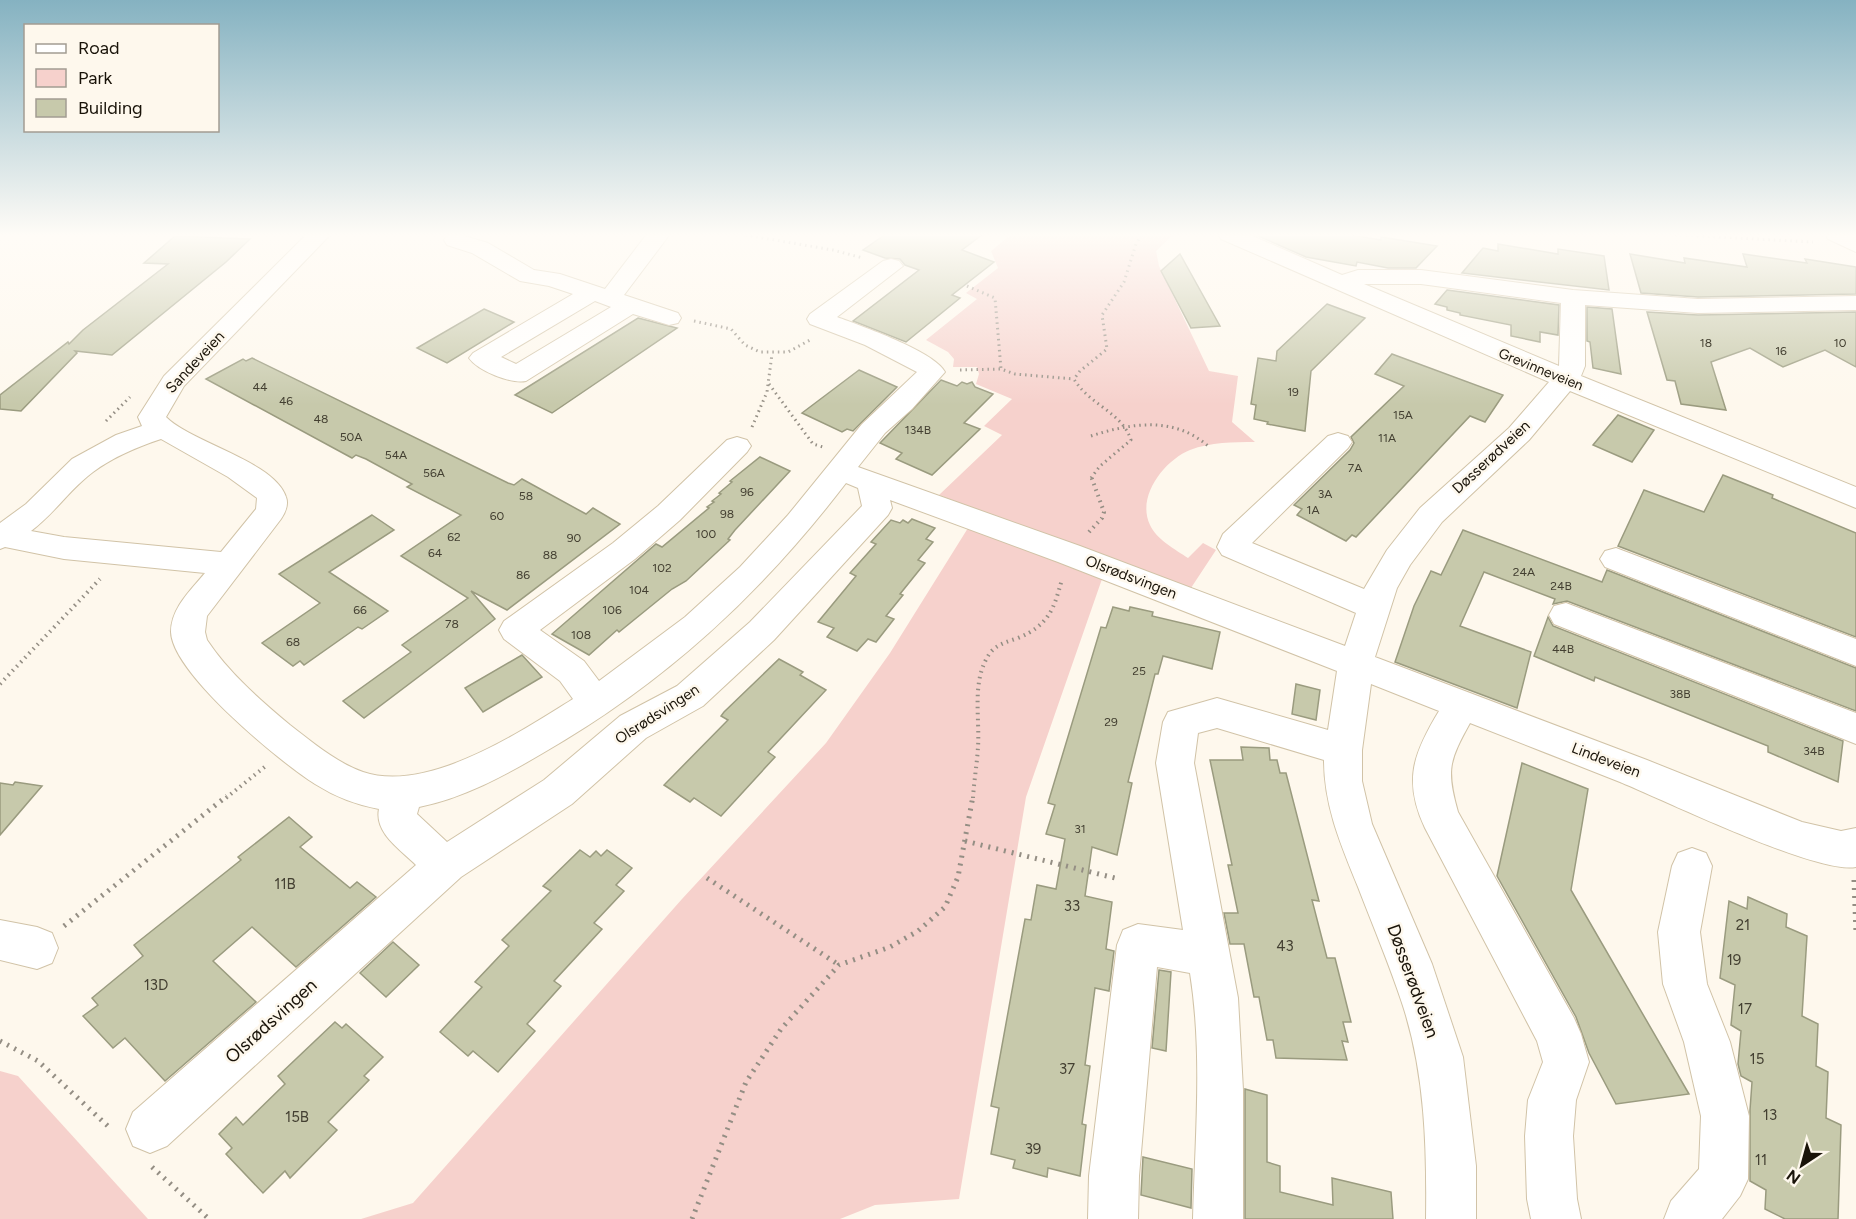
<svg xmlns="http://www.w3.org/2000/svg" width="1856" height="1219" font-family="Figtree,sans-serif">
	<rect width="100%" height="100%" fill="#fef8ed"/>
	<!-- green -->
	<g fill="#f6d1cc">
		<path d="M1012,234H1174L1156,251L1159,266L1209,371L1238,376L1232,422L1255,442C1233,442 1211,442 1190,450C1165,460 1136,496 1150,525C1156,539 1176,550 1188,558L1203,543L1216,550L1189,591L939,495L1002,435L984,426L1012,399L976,384L979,374L977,367H953L954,359L948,352L926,340L977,299L966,293L998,268L991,251Z"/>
		<polygon points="968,528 1102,579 1026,797 959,1199 875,1205 840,1219 361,1219 413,1203 682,899 826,743 890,653"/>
		<polygon points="0,1071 18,1076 148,1219 0,1219"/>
	</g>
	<!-- building -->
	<g fill="#c7c9ab" stroke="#9a9b7f" stroke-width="1.5">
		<polygon points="886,234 983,234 962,250 994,262 952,295 960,298 906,342 853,321 919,270 905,265 900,259 885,258 863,250"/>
		<polygon points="1254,234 1346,234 1381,240 1381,237 1437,246 1416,268 1388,268 1357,262 1356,266 1306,257"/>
		<polygon points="175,236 250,239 226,262 112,355 75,351 77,353 21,411 0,409 0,395 68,342 69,344 83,330 168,264 144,263"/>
		<polygon points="1498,244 1558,254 1558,249 1604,256 1609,290 1462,273 1483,248 1498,251"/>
		<polygon points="1180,254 1220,326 1191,328 1161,271"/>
		<polygon points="1630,254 1685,263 1684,258 1747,267 1743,254 1807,263 1805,259 1856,267 1856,294 1698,297 1641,293"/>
		<polygon points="1447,290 1559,305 1558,335 1540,332 1540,342 1511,336 1511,325 1460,315 1460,313 1447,310 1447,307 1435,304"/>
		<polygon points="1327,304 1365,318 1311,371 1305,431 1267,424 1268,422 1254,419 1256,405 1251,404 1258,358 1276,361 1277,351"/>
		<polygon points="1587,307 1612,309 1621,374 1593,368 1590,342 1587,341"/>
		<polygon points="484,309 514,322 447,363 417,348"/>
		<polygon points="1647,312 1698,315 1856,312 1856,367 1825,350 1783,367 1750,348 1711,362 1726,410 1681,404 1675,381 1667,380"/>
		<polygon points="638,318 677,328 552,413 515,395"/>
		<polygon points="1392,354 1503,395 1485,422 1470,416 1356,537 1352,535 1346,541 1297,515 1302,509 1294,505 1350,450 1354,443 1351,437 1404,386 1375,374"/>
		<polygon points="252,358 508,483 514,485 522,479 586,514 593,508 620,524 507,610 471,591 495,619 364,718 343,701 411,652 402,645 468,598 401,556 461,515 407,487 412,484 366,459 356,455 352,458 206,379 243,359 246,361"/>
		<polygon points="859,370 897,387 853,431 847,429 842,432 802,413"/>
		<polygon points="941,380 957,386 962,382 967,384 972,382 975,387 993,394 964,423 980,429 932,475 896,459 902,453 880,443"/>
		<polygon points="1618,415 1654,430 1632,462 1593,445"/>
		<polygon points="760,457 790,471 735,530 728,539 730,540 686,581 672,589 619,632 617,630 589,655 552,634 656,544 662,547 709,508 707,507 714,502 712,501 721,494 719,493 732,482 730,481"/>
		<polygon points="1723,475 1773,495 1772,498 1856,533 1856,637 1618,546 1644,490 1704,512"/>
		<polygon points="372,515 394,530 329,572 388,611 362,629 358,627 304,665 300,661 293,666 262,643 320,603 279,574"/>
		<polygon points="912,519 935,528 926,539 933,542 918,560 925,563 900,594 903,595 886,616 894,619 876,642 868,639 857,651 827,637 834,628 818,622 856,576 850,573 876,544 871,542 891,520 900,523 903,520 908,523"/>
		<polygon points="1463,530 1602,582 1607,570 1856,668 1856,711 1567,601 1553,604 1555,599 1484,572 1460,626 1531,652 1517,708 1395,662 1414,606 1431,571 1441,575"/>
		<polygon points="1113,607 1129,611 1130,607 1153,612 1152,616 1220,632 1212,669 1163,656 1158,674 1155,674 1128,782 1132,783 1117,855 1092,847 1085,896 1112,902 1106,949 1114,951 1109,991 1095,988 1085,1065 1090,1066 1082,1124 1086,1125 1080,1176 1048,1168 1047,1177 1013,1168 1015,1160 991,1154 999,1108 991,1106 1025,919 1031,920 1037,885 1056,889 1065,839 1046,834 1055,805 1048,803 1101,627 1106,628"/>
		<polygon points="1548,617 1553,626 1843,741 1838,782 1768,752 1768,746 1595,677 1594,681 1534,656"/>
		<polygon points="522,655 542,677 483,712 465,688"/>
		<polygon points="779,659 803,672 800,675 826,690 768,752 775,757 721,816 694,798 690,802 664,785 728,720 721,716 724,712"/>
		<polygon points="1296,684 1320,690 1316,720 1292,714"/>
		<polygon points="1241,747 1269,748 1270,760 1277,760 1280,773 1286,773 1319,901 1312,900 1327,958 1335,958 1351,1022 1343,1022 1348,1042 1342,1041 1347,1060 1276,1058 1273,1040 1267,1040 1259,997 1254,997 1244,944 1230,944 1224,913 1238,913 1228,865 1232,865 1210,760 1243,760"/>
		<polygon points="1522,763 1588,789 1571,890 1689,1094 1616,1104 1589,1053 1576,1017 1497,876"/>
		<polygon points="15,782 42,786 0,835 0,783 13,785"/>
		<polygon points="289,817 312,837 300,847 350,888 357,882 376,897 296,967 252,927 213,961 256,1002 165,1081 125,1038 113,1048 83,1016 98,1005 92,998 143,956 134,945 241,860 238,857"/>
		<polygon points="580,850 590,857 596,851 601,856 607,850 632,868 616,885 624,891 594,923 602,929 554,981 561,986 527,1024 535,1031 498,1072 473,1051 468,1056 440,1032 482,987 475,982 509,946 502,940 551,891 543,886"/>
		<polygon points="1748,897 1787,914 1786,927 1807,936 1802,1016 1818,1024 1816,1066 1828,1072 1826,1118 1841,1125 1838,1219 1785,1219 1765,1209 1766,1190 1750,1181 1750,1110 1752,1082 1741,1076 1738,1064 1741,1031 1731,1025 1735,985 1720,978 1729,901 1747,909"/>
		<polygon points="393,942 419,965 386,997 360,973"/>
		<polygon points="1159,970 1171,972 1166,1051 1152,1048"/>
		<polygon points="335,1022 342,1028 346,1024 383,1057 364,1076 369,1080 328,1122 337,1130 290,1178 285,1171 263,1193 226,1154 232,1148 219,1134 236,1117 243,1125 285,1084 278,1076"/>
		<polygon points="1245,1089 1267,1095 1267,1162 1280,1166 1280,1192 1333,1205 1332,1178 1391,1192 1393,1219 1245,1219"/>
		<polygon points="1143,1157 1192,1169 1191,1208 1141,1195"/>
	</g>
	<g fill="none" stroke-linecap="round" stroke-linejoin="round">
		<!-- minor casing -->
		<g stroke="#d1c3a7" stroke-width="2">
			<g id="minor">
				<path d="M307,234H331L184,386L166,417C192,443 274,461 286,497C289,505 285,513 281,519L207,616L205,632L207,640C229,673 260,700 290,725C312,742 337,763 363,772C427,794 520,732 573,699L560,681L504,639L499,630L504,621L613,543L658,506L727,440L737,437L747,440L751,446L747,452L680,520L635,559L540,630L584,661L599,681L685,617L740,567L788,515L862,424L917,372L865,345L810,324L807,319L810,314L883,261L891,259L899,261L903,266L837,317C861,326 934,351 945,372L912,409L885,433L858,467L1080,546L1345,646L1356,613L1222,555L1217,547L1223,534L1328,436L1338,433L1348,436L1352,442L1348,448L1252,543L1364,589L1387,550L1420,508L1509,428L1549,382L1221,239L1218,234H1248L1342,275L1358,270H1421L1573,290L1698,299L1856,296V310L1698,313L1585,305V366L1581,376L1856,487V508L1570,391L1529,440L1442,522L1410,565L1397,588L1375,657L1647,760L1802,822L1841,831L1856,828V867C1818,875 1664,800 1620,782C1570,762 1520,743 1470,723C1449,761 1446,770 1458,812L1574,1018L1581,1034L1589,1062L1576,1100L1573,1136L1577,1199L1581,1219H1531L1527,1199L1525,1136L1528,1100L1543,1062L1537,1041L1425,828C1403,781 1413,754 1439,711L1371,684L1362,750V781L1372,824L1432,964L1463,1057L1476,1166V1219H1426C1427,1148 1425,1074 1403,1006C1390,966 1373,926 1358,887C1341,845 1324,806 1324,760L1217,728L1198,733L1194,763L1238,998L1243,1090V1219H1193C1195,1138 1203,1054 1190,973L1157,967L1139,1176L1138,1219H1088L1089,1176L1117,945L1123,930L1138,924L1183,930L1156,763L1163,722L1168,712L1217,698L1328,730L1337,671L1058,562L890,500L892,508L888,515L774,640L703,706L646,738L572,804L461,877L167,1146L150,1153L133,1146L126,1129L133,1112L416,865C401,850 374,833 379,809C356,805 334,796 315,784C280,762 172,673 171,632C171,608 191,590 205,573L64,559L5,547L0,549V523L26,504L72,459L116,435L142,426L138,417L164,376ZM1364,284H1421L1561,303L1559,366ZM161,439L228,477L257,498L256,509L221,552L64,537L31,531C54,514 70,489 93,472C113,457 137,447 161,439ZM846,483L858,488L862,506L750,622L677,686L620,716L544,780L447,842L417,814L419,807C463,798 504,776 543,753C665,683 761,594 846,483Z"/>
				<path d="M458,234L488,243L534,270L560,274L605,289L647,234H670L624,295L678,313L681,318L678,323L669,325L633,314L526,381C511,384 478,371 469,358L473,353L573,294L549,286L520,281L472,253L447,245L444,240L447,235ZM595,301L611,307L516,364L501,357Z"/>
				<polygon points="1825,234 1856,236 1856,252 1828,239"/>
				<polygon points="1616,548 1856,639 1856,666 1605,567 1600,559 1605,551"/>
				<polygon points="1566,603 1856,713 1856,744 1554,624 1549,615 1554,606"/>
				<polygon points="1692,848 1706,853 1712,866 1700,932 1707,984 1730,1042 1749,1116 1748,1179 1740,1196 1722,1219 1664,1219 1671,1201 1699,1169 1701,1116 1684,1042 1663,984 1658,932 1672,866 1678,853"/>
				<polygon points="0,920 37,927 52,933 58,948 52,963 37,969 0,960"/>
			</g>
		</g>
		<!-- path-far2 -->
		<g stroke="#948e84" stroke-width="3" stroke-dasharray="1.5 4" stroke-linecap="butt">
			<polyline points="740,234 833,250 863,258"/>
			<polyline points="1664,234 1813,242"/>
			<polyline points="967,286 995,298 1001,369"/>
			<polyline points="694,321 731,329 745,345 760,352 788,352 810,340"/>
			<polyline points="960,370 1001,369 1015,374 1074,379"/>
			<polyline points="769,384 813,444 823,447"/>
			<polyline points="106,421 130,397"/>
			<polyline points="752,427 767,392 772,354"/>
			<path d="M1091,436C1131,423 1174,416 1208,446"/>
			<path d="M1091,478L1100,466L1131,440C1122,412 1088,404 1074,379L1080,371L1107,349L1102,315L1124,282L1136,244L1142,234"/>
		</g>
		<!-- path-far1 -->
		<g stroke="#948e84" stroke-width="4" stroke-dasharray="1.5 4.5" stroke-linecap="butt">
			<polyline points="1089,532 1102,518 1104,512 1091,476"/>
			<polyline points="0,684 100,579"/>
			<polyline points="226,798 267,765"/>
			<path d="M973,798C974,781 977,764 978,747C980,717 971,680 990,653C997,644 1007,642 1018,638C1049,625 1054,609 1062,579"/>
		</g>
		<!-- path -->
		<g stroke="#948e84" stroke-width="5" stroke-dasharray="2 6" stroke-linecap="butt">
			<polyline points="965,841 1115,878"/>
			<polyline points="707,878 839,965"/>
			<polyline points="1854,880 1856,933"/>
			<polyline points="64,926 227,796"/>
			<polyline points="0,1041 38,1061 111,1129"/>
			<polyline points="152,1167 209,1219"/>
			<polyline points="692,1219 746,1082 781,1029 839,965 890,947 918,931 945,907 958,877 973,796"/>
		</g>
		<!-- minor -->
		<use href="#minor" fill="#fff" fill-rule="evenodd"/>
	</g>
	<!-- sky -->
	<linearGradient id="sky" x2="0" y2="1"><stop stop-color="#85b2c1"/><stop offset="0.58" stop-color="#fffcf7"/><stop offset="1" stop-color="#fffcf7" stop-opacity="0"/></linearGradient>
	<rect width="1856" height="405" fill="url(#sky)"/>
	<g text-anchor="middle" stroke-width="5" stroke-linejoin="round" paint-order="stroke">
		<!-- number labels -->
		<g font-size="12" fill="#444032">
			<text x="1706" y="347">18</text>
			<text x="1840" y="347">10</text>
			<text x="1781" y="355">16</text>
			<text x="260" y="391">44</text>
			<text x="1293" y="396">19</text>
			<text x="286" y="405">46</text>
			<text x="1403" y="419">15A</text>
			<text x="321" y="423">48</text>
			<text x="918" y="434">134B</text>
			<text x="351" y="441">50A</text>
			<text x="1387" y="442">11A</text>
			<text x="396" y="459">54A</text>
			<text x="1355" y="472">7A</text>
			<text x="434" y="477">56A</text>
			<text x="747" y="496">96</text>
			<text x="1325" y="498">3A</text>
			<text x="526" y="500">58</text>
			<text x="1313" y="514">1A</text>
			<text x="727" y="518">98</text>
			<text x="497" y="520">60</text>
			<text x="706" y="538">100</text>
			<text x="454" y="541">62</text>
			<text x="574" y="542">90</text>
			<text x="435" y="557">64</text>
			<text x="550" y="559">88</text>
			<text x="662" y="572">102</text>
			<text x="1524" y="576">24A</text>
			<text x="523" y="579">86</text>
			<text x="1561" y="590">24B</text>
			<text x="639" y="594">104</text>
			<text x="360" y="614">66</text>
			<text x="612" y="614">106</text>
			<text x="452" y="628">78</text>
			<text x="581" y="639">108</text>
			<text x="293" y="646">68</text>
			<text x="1563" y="653">44B</text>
			<text x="1139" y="675">25</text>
			<text x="1680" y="698">38B</text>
			<text x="1111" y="726">29</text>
			<text x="1814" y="755">34B</text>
			<text x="1080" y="833">31</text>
		</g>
		<!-- far-street labels -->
		<g font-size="14" fill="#191309" stroke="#fef8ed">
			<text transform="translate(1541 369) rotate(22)" y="5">Grevinneveien</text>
		</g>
		<!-- street labels -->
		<g font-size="15" fill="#191309" stroke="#fef8ed">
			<text transform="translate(195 362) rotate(-47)" y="5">Sandeveien</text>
			<text transform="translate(1491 457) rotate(-43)" y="5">Døsserødveien</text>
			<text transform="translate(1131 577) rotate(21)" y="5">Olsrødsvingen</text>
			<text transform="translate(657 714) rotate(-33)" y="5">Olsrødsvingen</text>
			<text transform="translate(1606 760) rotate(21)" y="5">Lindeveien</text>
		</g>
		<!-- near-number labels -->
		<g font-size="15" fill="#444032">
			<text x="285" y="889">11B</text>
			<text x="1072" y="911">33</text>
			<text x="1743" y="930">21</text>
			<text x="1285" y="951">43</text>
			<text x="1734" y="965">19</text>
			<text x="156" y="990">13D</text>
			<text x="1745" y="1014">17</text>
			<text x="1757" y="1064">15</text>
			<text x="1067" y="1074">37</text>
			<text x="1770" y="1120">13</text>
			<text x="297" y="1122">15B</text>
			<text x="1033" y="1154">39</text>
			<text x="1761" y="1165">11</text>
		</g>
		<!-- near-street labels -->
		<g font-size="18" fill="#191309" stroke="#fef8ed">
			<text transform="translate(1413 981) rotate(70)" y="6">Døsserødveien</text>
			<text transform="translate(271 1021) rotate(-42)" y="6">Olsrødsvingen</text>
		</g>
	</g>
	<!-- legend -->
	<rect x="24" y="24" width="195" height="108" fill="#fef8ed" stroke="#a29c92" stroke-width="1.5"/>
	<rect x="36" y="44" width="30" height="9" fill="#ffffff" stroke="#a29c92" stroke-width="1.5"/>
	<text x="78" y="54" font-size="18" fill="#191309">Road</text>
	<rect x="36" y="69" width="30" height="18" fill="#f6d1cc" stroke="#a29c92" stroke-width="1.5"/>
	<text x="78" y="84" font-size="18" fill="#191309">Park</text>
	<rect x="36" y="99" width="30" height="18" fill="#c7c9ab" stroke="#a29c92" stroke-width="1.5"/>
	<text x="78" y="114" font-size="18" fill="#191309">Building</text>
	<!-- north arrow -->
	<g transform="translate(1802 1165) rotate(216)" stroke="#fef8ed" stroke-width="4.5" paint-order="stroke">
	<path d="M0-4.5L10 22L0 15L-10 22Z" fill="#191309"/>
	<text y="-9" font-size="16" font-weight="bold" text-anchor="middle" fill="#191309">N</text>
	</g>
</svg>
